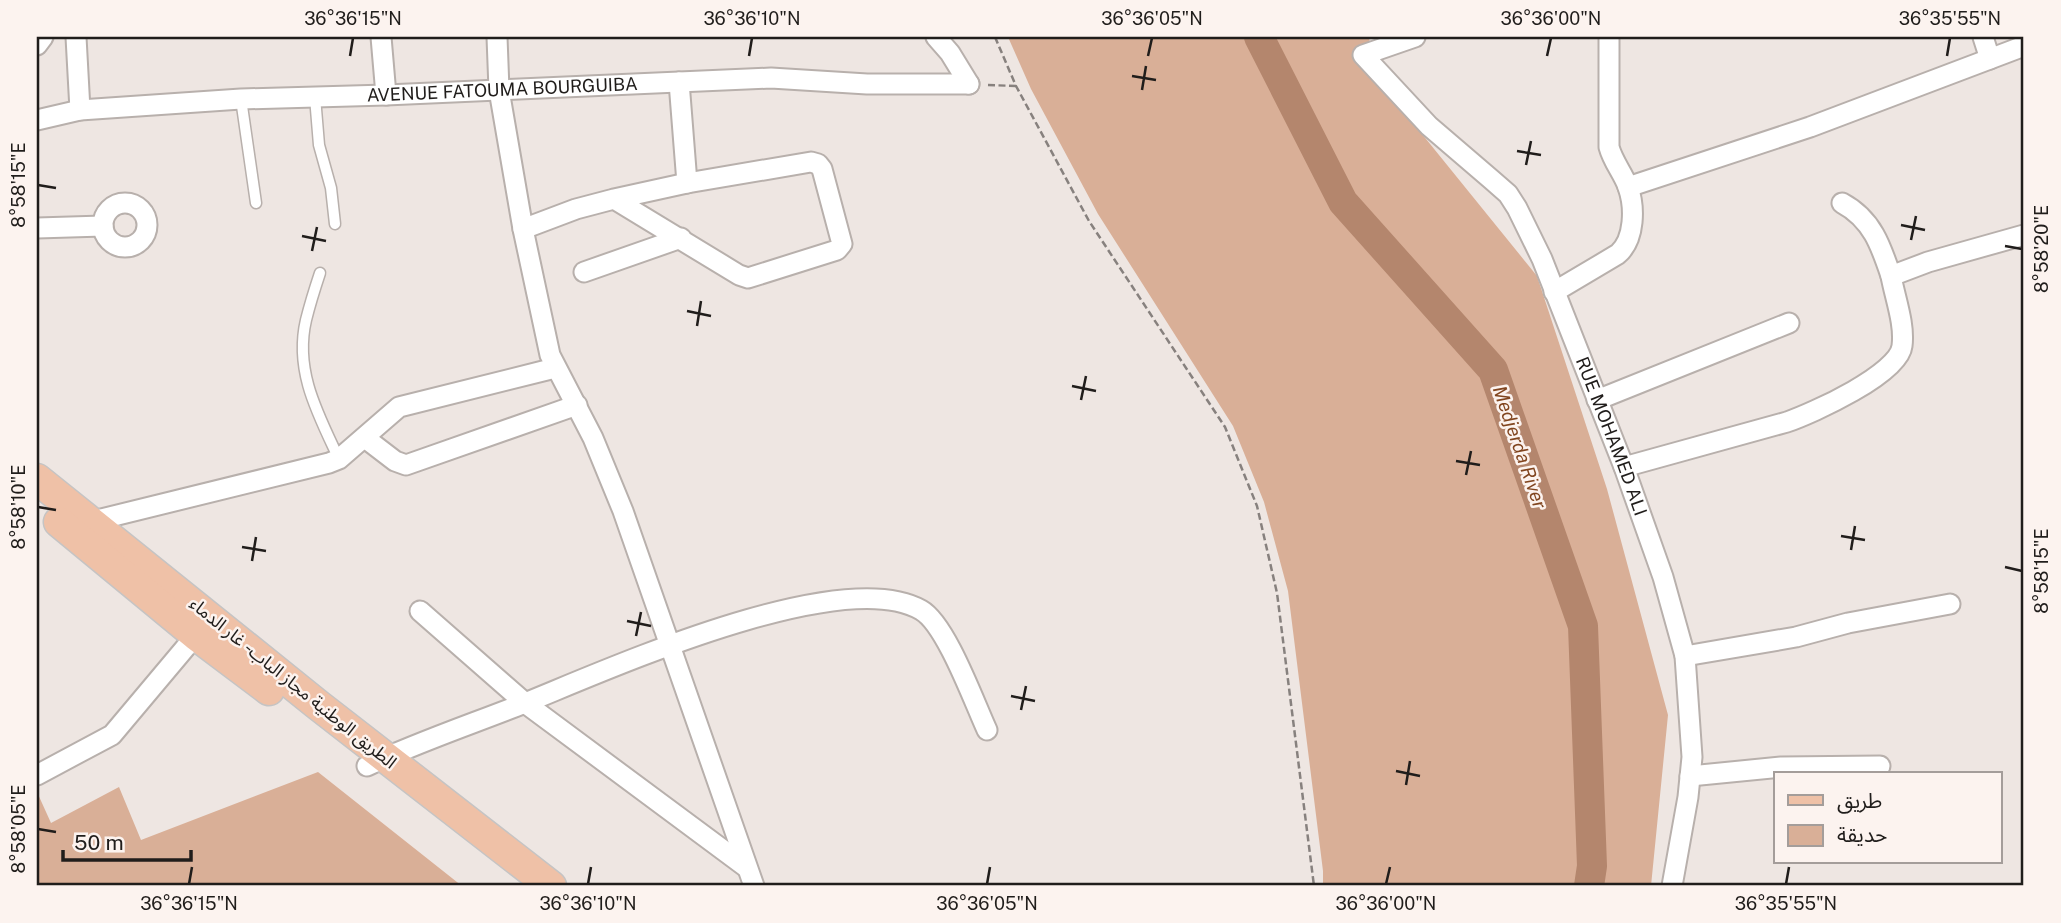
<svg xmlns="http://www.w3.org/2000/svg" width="2061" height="923" font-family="'Public Sans','Noto Sans Arabic',sans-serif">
	<rect width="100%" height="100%" fill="#eee6e2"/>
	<!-- green -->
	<g fill="#d9af97">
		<polygon points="1008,37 1369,37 1375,76 1537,276 1607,489 1668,715 1651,886 1323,886 1323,871 1288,591 1264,502 1233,426 1098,214 1031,89"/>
		<polygon points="318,772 462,886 37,886 37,792 51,823 119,787 141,840"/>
	</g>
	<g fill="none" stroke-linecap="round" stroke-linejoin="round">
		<!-- river -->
		<polyline stroke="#b4866d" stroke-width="30" points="1259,37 1343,202 1493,370 1583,626 1592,866 1589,886"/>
		<!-- service casing -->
		<g stroke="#b8b0ac" stroke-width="13">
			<g id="service">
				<polyline points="315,97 319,145 331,188 335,224"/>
				<polyline points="241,99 256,203"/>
				<path d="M320,273C315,288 310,304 306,320C294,371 318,414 339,459"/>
			</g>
		</g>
		<!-- minor casing -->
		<g stroke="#b8b0ac" stroke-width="23">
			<g id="minor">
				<polyline points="76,37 80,110"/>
				<polyline points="381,37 386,95"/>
				<polyline points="497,37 499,90 523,229 550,355 593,438 623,511 754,886"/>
				<polyline points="936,37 950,53 969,84"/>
				<path id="s1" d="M1415,37L1363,55L1429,126L1492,180L1508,194L1517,208L1542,259L1624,467L1663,577L1685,656L1692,757L1688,797L1672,886"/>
				<polyline points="1983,37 1990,59"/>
				<polyline points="37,45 43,37"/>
				<polyline points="679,82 687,183"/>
				<path id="s2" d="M37,120L80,110L241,99L386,95L771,78L867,84H969"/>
				<polyline points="1628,187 1810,127 2024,46"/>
				<circle cx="125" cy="225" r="22"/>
				<path d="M1842,203C1872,219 1881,246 1891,276"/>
				<polyline points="37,228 103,226"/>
				<polyline points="523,229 576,209 614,199 687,183 811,162 818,164 822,169 842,244 837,250 748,278 739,275 614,199"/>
				<polyline points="584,272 681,238"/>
				<path d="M1554,292L1618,254C1635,239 1635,207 1628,187C1623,173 1613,162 1609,147V37"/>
				<polyline points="1597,400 1789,323"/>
				<polyline points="365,438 395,461 406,465 577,405"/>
				<path d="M1624,467L1787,422C1813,413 1899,374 1902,346C1905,324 1895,298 1891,276L1928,262L2024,235"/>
				<polyline points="85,523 329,463 339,459 399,407 555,368"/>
				<polyline points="420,611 525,703 746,867"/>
				<polyline points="1685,656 1796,637 1848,623 1950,604"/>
				<path d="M367,766C418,742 472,724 525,703C607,670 841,564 921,610C946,624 974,702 987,730"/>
				<polyline points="37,775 112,735 196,635"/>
				<polyline points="1690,776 1781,767 1880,766"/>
			</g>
		</g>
		<!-- primary casing -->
		<g stroke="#c5c4c4" stroke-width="33">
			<g id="primary">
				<polyline points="37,479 318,705 551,886"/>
				<polyline points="59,522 196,635 269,690"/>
			</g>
		</g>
		<!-- path -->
		<g stroke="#87817e" stroke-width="2.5" stroke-dasharray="7 3.5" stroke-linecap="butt">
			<polyline points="995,37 1016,86 1089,221 1225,427 1257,506 1277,593 1314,886"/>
			<polyline points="988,85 1016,86"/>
		</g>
		<!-- service -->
		<use href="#service" stroke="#fff" stroke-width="10"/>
		<!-- minor -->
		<use href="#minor" stroke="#fff" stroke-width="19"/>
		<!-- primary -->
		<use href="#primary" stroke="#efc1a7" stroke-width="30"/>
	</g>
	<!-- ticks -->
	<path fill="none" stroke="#201d1b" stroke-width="2.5" d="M350,56L353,38M749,56L752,38M1148,56L1152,38M1547,56L1551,38M1947,56L1950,38M1132,76L1156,80M1142,90L1146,66M1517,151L1541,155M1526,165L1531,141M38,185L56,188M1901,225L1925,230M302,236L326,241M1911,240L1916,216M2005,246L2022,249M312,251L317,227M687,311L711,316M697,326L701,301M1072,386L1096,391M1081,400L1086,376M1456,461L1480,465M1466,475L1471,451M38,507L56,510M1841,536L1865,540M242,547L266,551M1851,550L1855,526M252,561L256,537M2005,567L2022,571M627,621L651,626M636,636L641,612M1011,696L1035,701M1021,710L1026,686M1396,771L1420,776M1406,785L1410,761M38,829L56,832M189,884L192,867M588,884L591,867M987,884L990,867M1386,884L1390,867M1786,884L1789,867"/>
	<g text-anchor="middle" stroke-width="5" stroke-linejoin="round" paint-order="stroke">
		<!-- street labels -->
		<g font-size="18" fill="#201d1b" stroke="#fcf3ef">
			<text dy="6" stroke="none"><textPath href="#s2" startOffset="467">AVENUE FATOUMA BOURGUIBA</textPath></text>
			<text dy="6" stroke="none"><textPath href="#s1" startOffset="520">RUE MOHAMED ALI</textPath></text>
			<text transform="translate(293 683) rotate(39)" y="6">الطريق الوطنية مجاز الباب - غار الدماء</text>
		</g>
		<!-- water labels -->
		<g font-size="19" font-style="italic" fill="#81451f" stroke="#fcf3ef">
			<text transform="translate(1520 447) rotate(71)" y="7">Medjerda River</text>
		</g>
	</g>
	<!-- border -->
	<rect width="2061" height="923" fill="none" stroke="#fcf3ef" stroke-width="77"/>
	<!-- legend -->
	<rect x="1774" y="772" width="228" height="91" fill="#fcf3ef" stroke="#a49d9a" stroke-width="2"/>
	<rect x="1788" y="795" width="35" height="10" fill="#efc1a7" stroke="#a49d9a" stroke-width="2"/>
	<text x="1837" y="808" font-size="21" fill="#201d1b">طريق</text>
	<rect x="1788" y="825" width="35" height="21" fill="#d9af97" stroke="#a49d9a" stroke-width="2"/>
	<text x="1837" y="842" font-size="21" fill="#201d1b">حديقة</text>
	<!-- scale -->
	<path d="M63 850v10h128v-10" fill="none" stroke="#201d1b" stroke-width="3.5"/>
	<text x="74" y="850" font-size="21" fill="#201d1b" stroke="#fcf3ef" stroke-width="5" paint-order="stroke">50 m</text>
	<rect x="38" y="38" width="1984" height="846" fill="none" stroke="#201d1b" stroke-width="2.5"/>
	<g font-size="18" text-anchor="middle" fill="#201d1b">
		<text x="353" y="25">36°36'15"N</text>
		<text x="752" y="25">36°36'10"N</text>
		<text x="1152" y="25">36°36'05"N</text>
		<text x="1551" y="25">36°36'00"N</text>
		<text x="1950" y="25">36°35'55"N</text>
		<text transform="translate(19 185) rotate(-90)" y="6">8°58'15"E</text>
		<text transform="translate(2042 249) rotate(-90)" y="6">8°58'20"E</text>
		<text transform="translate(19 507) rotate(-90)" y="6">8°58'10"E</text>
		<text transform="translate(2042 571) rotate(-90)" y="6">8°58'15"E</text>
		<text transform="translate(19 829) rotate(-90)" y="6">8°58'05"E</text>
		<text x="189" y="910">36°36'15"N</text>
		<text x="588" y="910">36°36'10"N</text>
		<text x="987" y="910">36°36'05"N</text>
		<text x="1386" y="910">36°36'00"N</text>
		<text x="1786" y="910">36°35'55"N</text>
	</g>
</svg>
